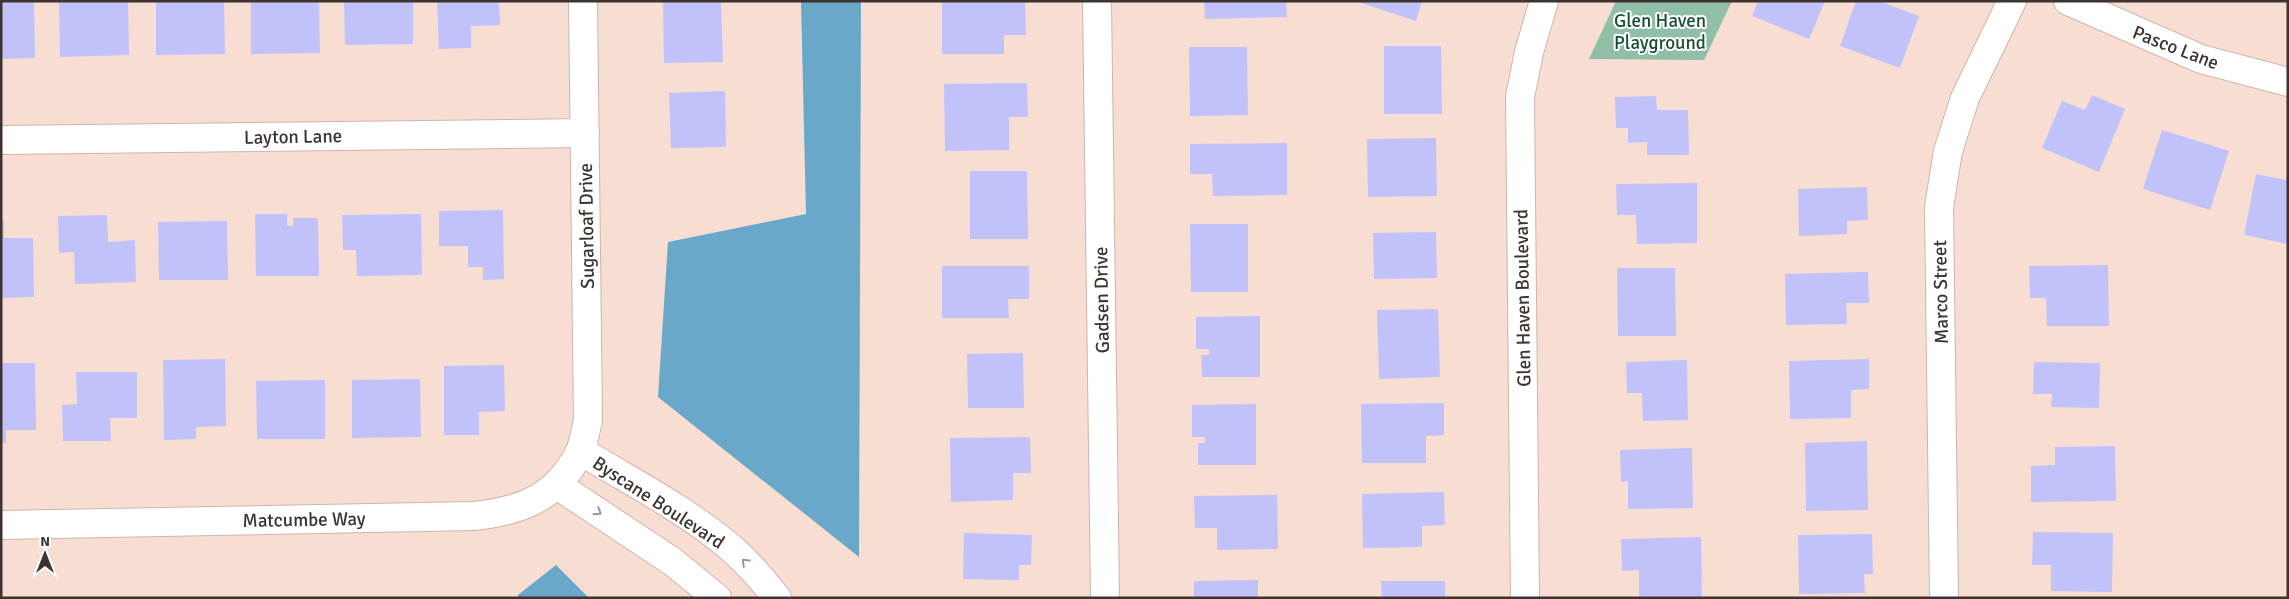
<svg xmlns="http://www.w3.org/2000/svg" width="2289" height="599" font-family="Signika,sans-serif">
	<rect width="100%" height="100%" fill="#f8ddd2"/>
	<!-- green -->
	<polygon fill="#90bea7" points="1616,1 1732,1 1704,60 1589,59"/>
	<!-- water -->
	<g fill="#69a8c8">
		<polygon points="801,1 861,1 859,557 658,397 668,242 806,214"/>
		<polygon points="556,565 589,598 518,598 518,595"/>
	</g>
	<!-- building -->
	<g fill="#c2c2fb">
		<polygon points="1,1 34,1 35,58 1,59"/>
		<polygon points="59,1 128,1 129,55 60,57"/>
		<polygon points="156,1 224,1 225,54 156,55"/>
		<polygon points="251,1 319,1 320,53 251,54"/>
		<polygon points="344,1 413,1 413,44 345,45"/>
		<polygon points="437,1 499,1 500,25 471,26 471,48 439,49"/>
		<polygon points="663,1 721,1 723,62 664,63"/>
		<polygon points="1204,1 1286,1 1287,17 1205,19"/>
		<polygon points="1355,1 1422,1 1416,21"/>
		<polygon points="1758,1 1825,1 1809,39 1752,16"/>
		<polygon points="1856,1 1879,1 1919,16 1900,68 1840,46"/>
		<polygon points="942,2 1025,2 1026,35 1004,35 1004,54 942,54"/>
		<polygon points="1384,46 1441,46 1442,114 1384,114"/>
		<polygon points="1189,47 1247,47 1248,115 1190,116"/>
		<polygon points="1027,83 1028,117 1009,117 1009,150 945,151 944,84"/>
		<polygon points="725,91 726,147 671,148 669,93"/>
		<polygon points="2092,95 2125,109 2099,172 2042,148 2062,101 2085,110"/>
		<polygon points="1656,96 1657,110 1688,110 1689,155 1647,155 1647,142 1628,143 1628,128 1616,128 1615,97"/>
		<polygon points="2162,130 2229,151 2210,210 2143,189"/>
		<polygon points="1436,138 1437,196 1368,197 1367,139"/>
		<polygon points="1287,143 1287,195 1213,196 1212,174 1190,174 1190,144"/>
		<polygon points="970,171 1027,171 1028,239 970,239"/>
		<polygon points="2256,174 2286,180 2288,175 2288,244 2244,235"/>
		<polygon points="1697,183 1697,243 1637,244 1636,215 1617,215 1616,184"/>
		<polygon points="1867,187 1868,220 1847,221 1847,234 1799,236 1798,189"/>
		<polygon points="503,210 504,279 483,280 483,267 468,267 468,246 439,246 439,211"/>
		<polygon points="255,214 287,214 287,226 293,226 293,218 318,218 319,276 256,276"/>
		<polygon points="421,214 422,275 357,276 356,250 343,250 342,215"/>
		<polygon points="107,215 108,242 135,240 136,282 75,284 74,252 59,253 58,216"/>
		<polygon points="1,221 4,221 4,238 33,238 34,297 1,298"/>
		<polygon points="227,221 228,280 159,280 158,222"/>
		<polygon points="1190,224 1248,224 1248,292 1191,292"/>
		<polygon points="1436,232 1437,278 1374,279 1373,233"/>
		<polygon points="2108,265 2109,326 2047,326 2046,298 2030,298 2029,266"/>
		<polygon points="942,266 1029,266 1029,299 1008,299 1009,318 942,318"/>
		<polygon points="1617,268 1675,268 1676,336 1618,336"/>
		<polygon points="1868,272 1869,303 1846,303 1847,324 1786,325 1785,274"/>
		<polygon points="1438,309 1440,377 1379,379 1377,310"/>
		<polygon points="1260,316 1260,377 1202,377 1201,355 1209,355 1209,349 1196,349 1196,317"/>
		<polygon points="1023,353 1024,408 968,408 967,354"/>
		<polygon points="225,359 226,426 196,427 196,439 164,440 163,360"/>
		<polygon points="1869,359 1869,389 1851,390 1851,418 1790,419 1789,361"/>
		<polygon points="1687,360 1688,420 1643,421 1642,393 1627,393 1626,362"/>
		<polygon points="2034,362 2100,363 2099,408 2051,407 2052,394 2033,394"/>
		<polygon points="1,363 35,363 36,430 6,430 6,443 1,443"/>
		<polygon points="504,365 505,411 479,412 479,435 444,435 444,366"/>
		<polygon points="76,372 137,372 137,418 110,418 111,441 63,441 62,405 77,404"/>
		<polygon points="420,379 421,437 352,438 352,380"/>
		<polygon points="325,380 325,439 257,439 256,381"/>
		<polygon points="1444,403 1444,435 1426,436 1426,463 1362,463 1361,404"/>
		<polygon points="1256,404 1256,465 1198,465 1198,443 1205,443 1205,437 1192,437 1192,405"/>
		<polygon points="1030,437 1031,473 1013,473 1013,500 951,502 950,438"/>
		<polygon points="1867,441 1868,510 1806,511 1805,443"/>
		<polygon points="2115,446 2116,501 2031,502 2031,466 2055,465 2055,447"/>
		<polygon points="1692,448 1693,508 1628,509 1628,481 1621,482 1620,450"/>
		<polygon points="1444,492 1445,525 1422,526 1422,547 1363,548 1362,494"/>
		<polygon points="1277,495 1278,549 1217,550 1217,528 1195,528 1194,496"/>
		<polygon points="2033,532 2113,533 2112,592 2051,591 2051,565 2032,565"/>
		<polygon points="964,533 1032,535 1031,565 1019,565 1019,580 963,579"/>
		<polygon points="1872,534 1873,574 1864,574 1865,593 1799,594 1798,535"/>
		<polygon points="1701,537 1702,597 1639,598 1639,570 1622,571 1621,539"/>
		<polygon points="1258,580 1258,598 1194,598 1194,581"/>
		<polygon points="1381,581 1445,581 1445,598 1382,598"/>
	</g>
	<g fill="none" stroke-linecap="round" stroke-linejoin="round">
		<!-- minor casing -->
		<g stroke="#cfb5ab" stroke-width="30">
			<g id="minor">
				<polyline points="1097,1 1105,598"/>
				<polyline points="2068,1 2201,59 2288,82"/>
				<polyline points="1,140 585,133"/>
				<path d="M581,451C631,482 685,509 731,548C748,563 763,580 777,598"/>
				<polyline points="557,485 673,562 717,598"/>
				<path d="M1,525L474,516C522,511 558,497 580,451C584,443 585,431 588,421L583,1"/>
				<polyline points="1525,598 1520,97 1529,52 1544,1"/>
				<polyline points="1944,598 1939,207 1948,151 1965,98 2012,1"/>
			</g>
		</g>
		<!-- minor -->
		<use href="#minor" stroke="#fff" stroke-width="28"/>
	</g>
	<!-- one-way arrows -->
	<defs><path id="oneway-chevron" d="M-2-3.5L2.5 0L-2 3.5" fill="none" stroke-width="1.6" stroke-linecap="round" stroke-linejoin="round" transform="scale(1.25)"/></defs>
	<g stroke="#9e9997">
		<use href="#oneway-chevron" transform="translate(598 512) rotate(33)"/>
		<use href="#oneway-chevron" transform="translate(745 562) rotate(-136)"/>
	</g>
	<g text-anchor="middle" stroke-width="4" stroke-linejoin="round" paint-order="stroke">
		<!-- park labels -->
		<g font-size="19" fill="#1b4e39" stroke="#fff">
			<text x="1660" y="27">Glen Haven<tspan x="1660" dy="22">Playground</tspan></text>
		</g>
		<!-- street labels -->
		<g font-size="19" fill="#3d332f" stroke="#fff">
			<text transform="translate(2176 47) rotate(21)" y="7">Pasco Lane</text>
			<text transform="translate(293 136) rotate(-1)" y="7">Layton Lane</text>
			<text transform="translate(586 226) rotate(-91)" y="7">Sugarloaf Drive</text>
			<text transform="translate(1940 292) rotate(-91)" y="7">Marco Street</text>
			<text transform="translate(1522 298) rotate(-91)" y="7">Glen Haven Boulevard</text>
			<text transform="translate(1101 300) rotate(-91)" y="7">Gadsen Drive</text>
			<text transform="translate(659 502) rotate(33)" y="7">Byscane Boulevard</text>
			<text transform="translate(304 519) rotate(-1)" y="7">Matcumbe Way</text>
		</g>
	</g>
	<!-- border -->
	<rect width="2289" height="599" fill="none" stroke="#3d332f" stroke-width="5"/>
	<!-- north arrow -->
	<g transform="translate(45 554)" stroke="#ffffff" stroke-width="4" paint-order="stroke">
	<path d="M0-4L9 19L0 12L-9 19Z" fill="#3d332f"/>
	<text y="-8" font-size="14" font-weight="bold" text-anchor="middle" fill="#3d332f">N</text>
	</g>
</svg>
